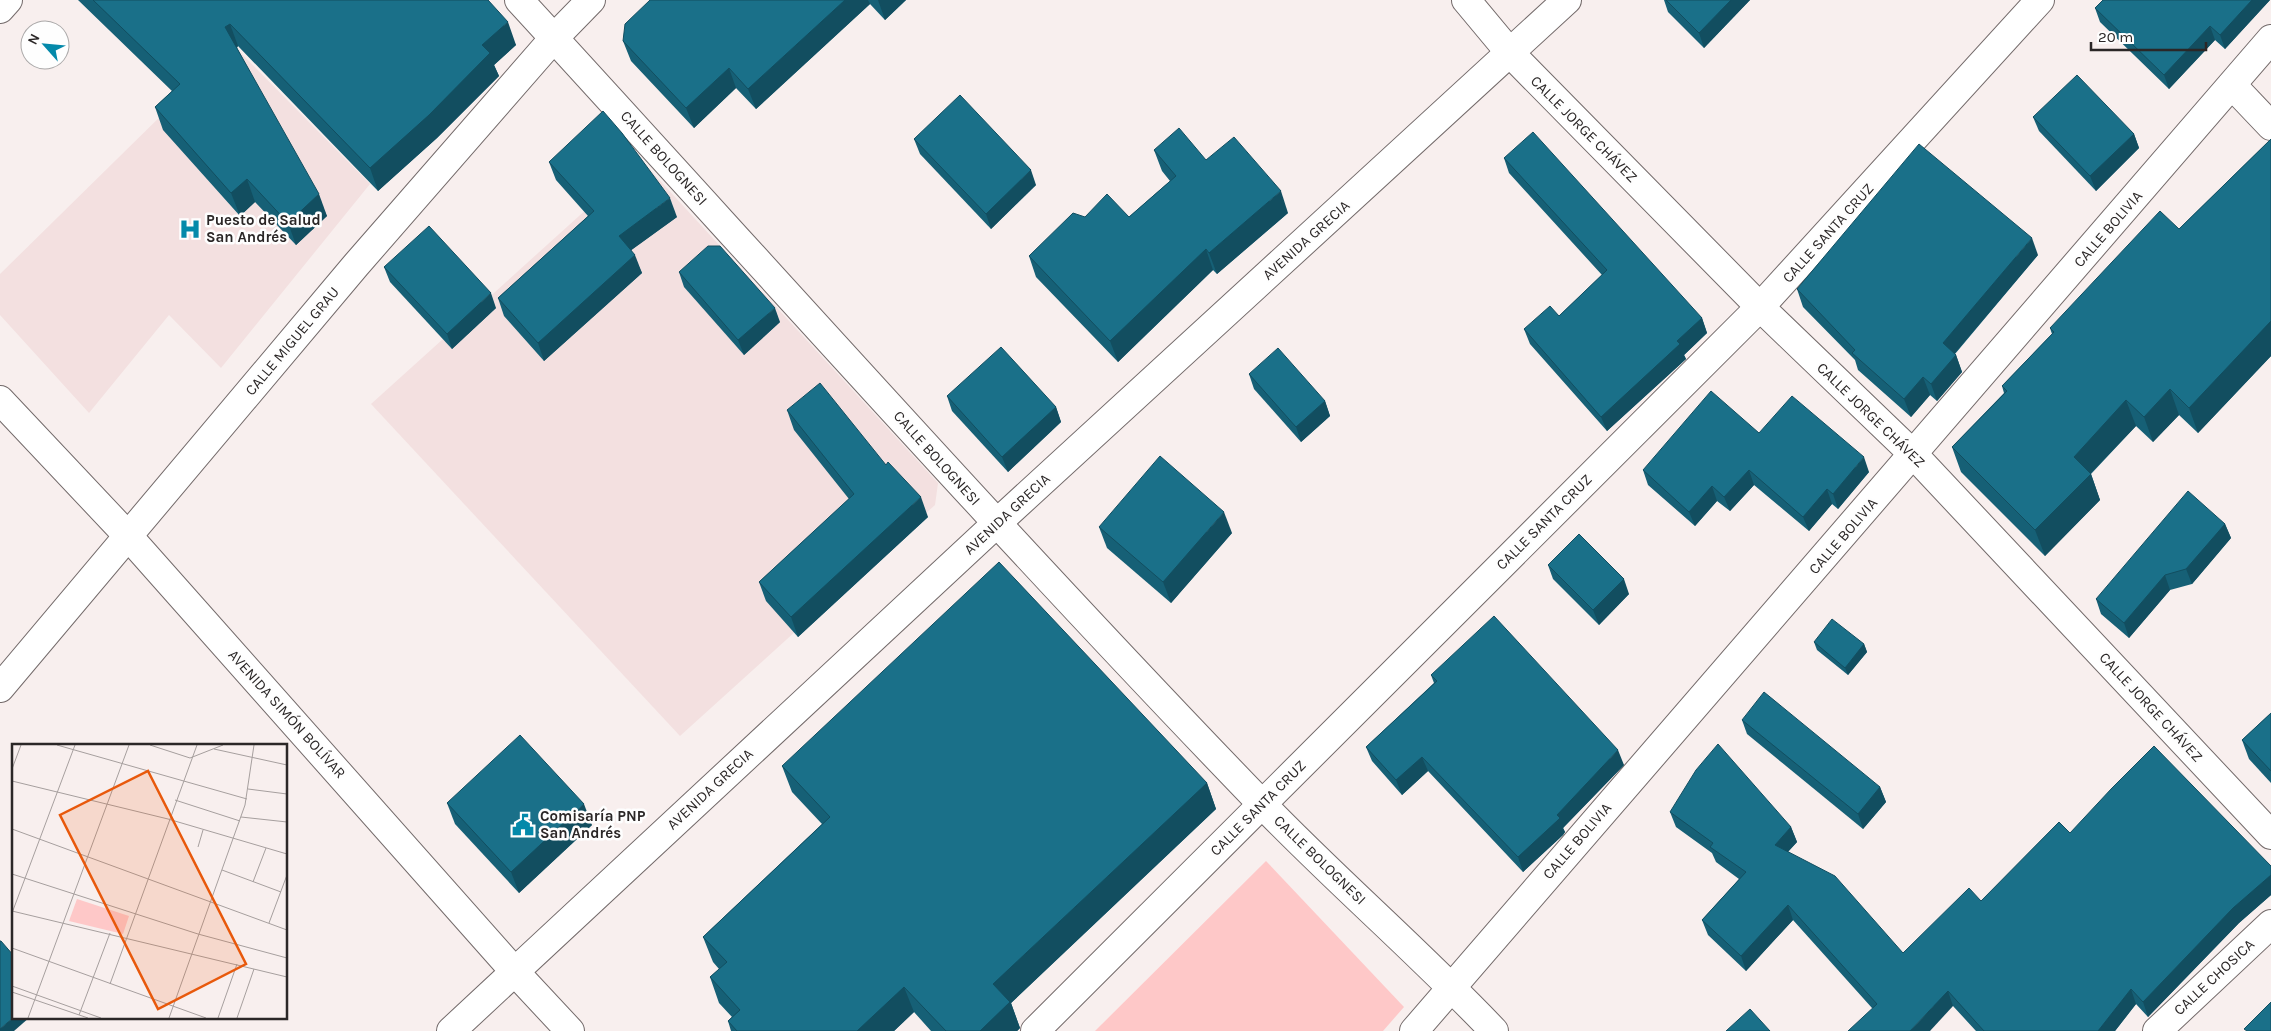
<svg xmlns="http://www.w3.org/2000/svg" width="2271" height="1031" font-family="Karla,sans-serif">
	<rect width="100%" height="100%" fill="#f8efee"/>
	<!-- built -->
	<g fill="#f3e0e0">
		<polygon points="233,45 370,184 221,368 169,315 89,413 0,315 0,274"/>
		<polygon points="641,160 938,483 935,505 680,736 371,404"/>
	</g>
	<!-- green -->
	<polygon fill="#fec8c8" points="1266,861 1404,1007 1383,1031 1095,1031"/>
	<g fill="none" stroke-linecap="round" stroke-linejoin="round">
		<!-- minor casing -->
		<g stroke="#736a6a" stroke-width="30">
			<g id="minor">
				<path d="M519,0C765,268 1007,540 1260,802C1336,881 1419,952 1494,1031"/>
				<polyline points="0,9 8,0"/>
				<polyline points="2232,85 2271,126"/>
				<polyline points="0,400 129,537 515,972 570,1031"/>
				<polyline points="0,688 356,265 554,38 591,0"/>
				<polyline points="451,1031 997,523 1567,0"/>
				<polyline points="1035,1031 1760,307 2040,0"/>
				<polyline points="1414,1031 2271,39"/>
				<polyline points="2157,1031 2271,924"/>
			</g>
		</g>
		<!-- tertiary casing -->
		<g stroke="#736a6a" stroke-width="30">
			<polyline id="tertiary" points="1466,0 1511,54 1760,307 1914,455 2271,835"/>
		</g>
		<!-- minor -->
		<use href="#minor" stroke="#fff" stroke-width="28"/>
		<!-- tertiary -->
		<use href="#tertiary" stroke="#fff" stroke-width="28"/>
	</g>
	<!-- wall -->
	<g fill="#166076">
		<polygon points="78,0 488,0 516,45 494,65 499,76 437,138 378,191 238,46 237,48 327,216 296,245 255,202 240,216 163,130 155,107 172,91"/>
		<polygon points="650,0 906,0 885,20 870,4 756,109 736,88 694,128 631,61 623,41"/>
		<polygon points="1664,0 1750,0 1704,48 1668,12"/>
		<polygon points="2103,0 2270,0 2225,49 2215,40 2169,89 2100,22 2095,8"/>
		<polygon points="2033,117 2134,134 2139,148 2096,191 2039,131"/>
		<polygon points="914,139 1036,185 991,229 920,154"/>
		<polygon points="2271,139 2271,356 2198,433 2179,415 2153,442 2136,426 2091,474 2100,500 2045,556 1961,472 1952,447 2004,393 2002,386 2052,334 2050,328 2179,229"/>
		<polygon points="1154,150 1206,160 1288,213 1217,274 1213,270 1118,362 1036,277 1029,256 1085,217 1129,217 1170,181 1162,171"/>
		<polygon points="1504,158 1702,318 1707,333 1684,355 1686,359 1607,431 1530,344 1524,329 1559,316 1602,275 1509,173"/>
		<polygon points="549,162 677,217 631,250 642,273 544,361 504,316 498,298 588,216 556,180"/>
		<polygon points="2038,255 1955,354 1956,355 1962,372 1937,401 1930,395 1911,417 1858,370 1855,360 1803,307 1797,289"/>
		<polygon points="384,267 496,308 452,349 390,282"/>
		<polygon points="679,272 780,322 744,355 684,287"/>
		<polygon points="1249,374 1325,401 1330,416 1301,442 1254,389"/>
		<polygon points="947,396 1056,407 1061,422 1008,472 952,411"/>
		<polygon points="787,410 928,517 798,637 766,601 759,582 849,499 794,430"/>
		<polygon points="1759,433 1869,472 1838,509 1832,504 1809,531 1754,485 1730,511 1717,501 1695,526 1648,485 1643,470"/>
		<polygon points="2225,524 2231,538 2192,584 2170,590 2129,638 2101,614 2096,599"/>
		<polygon points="1099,527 1232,533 1171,603 1107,548"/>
		<polygon points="1548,565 1629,594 1599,625 1553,579"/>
		<polygon points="1814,642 1864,644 1867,652 1848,675 1817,650"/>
		<polygon points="1431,675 1624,765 1563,828 1565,832 1563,835 1523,872 1428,771 1402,795 1372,761 1366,747 1434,683"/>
		<polygon points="2271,713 2271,783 2249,759 2242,740"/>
		<polygon points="1742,720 1880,787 1886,802 1863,829 1747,734"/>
		<polygon points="782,766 1207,783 1216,809 1011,1003 1020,1028 1017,1031 931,1031 914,1012 894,1031 731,1031 728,1021 732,1017 719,1003 710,977 719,969 713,962 703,937 822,824 792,792"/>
		<polygon points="447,803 592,825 519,893 455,824"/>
		<polygon points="1670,812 1791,827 1797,842 1788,852 1903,953 1981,901 2070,833 2271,866 2271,895 2239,923 2148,1017 2136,1004 2115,1031 1976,1031 1953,1006 1872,1008 1793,920 1746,971 1708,935 1702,920 1739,879 1716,862 1712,853 1676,827"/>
	</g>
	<!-- shaded-wall -->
	<g fill="#124e60">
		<polygon points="845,0 868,0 870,4 756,109 748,89"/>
		<polygon points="878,0 906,0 885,20"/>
		<polygon points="1731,0 1750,0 1704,48 1699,33"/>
		<polygon points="2252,0 2270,0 2225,49 2220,35"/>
		<polygon points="508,22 516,45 494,65 499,76 437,138 378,191 370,168 482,45"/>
		<polygon points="230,24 238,46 234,50 225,27"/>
		<polygon points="2210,26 2215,40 2169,89 2164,75"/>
		<polygon points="729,68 736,88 694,128 686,108"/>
		<polygon points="2134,134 2139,148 2096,191 2090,176"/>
		<polygon points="1031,170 1036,185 991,229 986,214"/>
		<polygon points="247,179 255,202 240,216 231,193"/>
		<polygon points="1281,191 1288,213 1217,274 1209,253"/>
		<polygon points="319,194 327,216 296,245 288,223"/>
		<polygon points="670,198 677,217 626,254 619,236"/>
		<polygon points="2032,238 2038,255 1949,360 1943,343"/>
		<polygon points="1206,249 1213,270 1118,362 1110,341"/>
		<polygon points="635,255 642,273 544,361 538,343"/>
		<polygon points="491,293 496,308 452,349 447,334"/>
		<polygon points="775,308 780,322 744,355 738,340"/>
		<polygon points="1702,318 1707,333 1684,355 1686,359 1607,431 1601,417 1677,341"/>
		<polygon points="2271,321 2271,356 2198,433 2189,408"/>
		<polygon points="1956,355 1962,372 1937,401 1931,384"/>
		<polygon points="1923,377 1930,395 1911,417 1904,399"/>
		<polygon points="2170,389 2179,415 2153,442 2144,417"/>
		<polygon points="2126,400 2136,426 2089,475 2091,474 2100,500 2045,556 2035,530 2074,457"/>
		<polygon points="1325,401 1330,416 1301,442 1296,427"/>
		<polygon points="1056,407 1061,422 1008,472 1002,457"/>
		<polygon points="1864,457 1869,472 1838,509 1833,494"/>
		<polygon points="1749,470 1754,485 1730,511 1724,497"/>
		<polygon points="1712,486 1717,501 1695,526 1689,512"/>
		<polygon points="1827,489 1832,504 1809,531 1803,517"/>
		<polygon points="921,497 928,517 798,637 791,617"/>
		<polygon points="1224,512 1232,533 1171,603 1163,582"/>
		<polygon points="2225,524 2231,538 2192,584 2186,569"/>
		<polygon points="2165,575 2170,590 2129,638 2124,623"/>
		<polygon points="1624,579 1629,594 1599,625 1593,610"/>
		<polygon points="1864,644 1867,652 1848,675 1845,668"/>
		<polygon points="1618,750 1624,765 1563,828 1565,832 1563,835 1523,872 1518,857"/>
		<polygon points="1422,757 1428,771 1402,795 1396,780"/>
		<polygon points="1207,783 1216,809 1011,1003 1020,1028 1017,1031 980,1031 993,984"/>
		<polygon points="1880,787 1886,802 1863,829 1858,814"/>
		<polygon points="584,804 592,825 519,893 511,872"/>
		<polygon points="1791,827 1797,842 1780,860 1775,845"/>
		<polygon points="2271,875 2271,895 2239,923 2148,1017 2143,1002 2233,908"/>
		<polygon points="1788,905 1793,920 1746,971 1741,956"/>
		<polygon points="904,987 914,1012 894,1031 857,1031"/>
		<polygon points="2131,989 2136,1004 2115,1031 2098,1031"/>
		<polygon points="1948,991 1953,1006 1930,1031 1910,1031"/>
		<polygon points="14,1017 30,1017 14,1031 0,1031 0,1029"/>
	</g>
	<!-- building -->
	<g fill="#1a7089" stroke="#124e60">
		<polygon points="93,0 488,0 508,22 482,45 490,53 429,115 370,168 230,24 225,27 319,194 288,223 247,179 231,193 155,107 180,84"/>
		<polygon points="650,0 845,0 748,89 729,68 686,108 623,41 625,24"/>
		<polygon points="1666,0 1731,0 1699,33"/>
		<polygon points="2103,0 2252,0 2220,35 2210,26 2164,75 2095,8"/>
		<polygon points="2077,75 2134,134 2090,176 2033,117"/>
		<polygon points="960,95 1031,170 986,214 914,139"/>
		<polygon points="603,111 622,133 670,198 619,236 635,255 538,343 498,298 594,211 549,162"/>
		<polygon points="1179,128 1206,160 1234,137 1281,191 1209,253 1206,249 1110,341 1029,256 1073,213 1085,217 1107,194 1129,217 1176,176 1154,150"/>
		<polygon points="1533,132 1702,318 1677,341 1680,344 1601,417 1524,329 1550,306 1559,316 1607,270 1504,158"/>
		<polygon points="2271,139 2271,321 2189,408 2170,389 2144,417 2126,400 2074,457 2091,474 2035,530 1952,447 2007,391 2002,386 2054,332 2050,328 2160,211 2179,229"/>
		<polygon points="1919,144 2032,238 1943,343 1956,355 1931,384 1923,377 1904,399 1852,353 1855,350 1797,289"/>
		<polygon points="429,226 491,293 447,334 384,267"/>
		<polygon points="708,246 720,246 775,308 738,340 679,272"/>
		<polygon points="1001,347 1056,407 1002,457 947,396"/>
		<polygon points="1278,348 1325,401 1296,427 1249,374"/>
		<polygon points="820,383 886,465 888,462 921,497 791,617 759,582 854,494 787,410"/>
		<polygon points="1711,391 1759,433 1792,396 1864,457 1833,494 1827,489 1803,517 1749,470 1724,497 1712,486 1689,512 1643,470"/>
		<polygon points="1160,456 1224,512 1163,582 1099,527"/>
		<polygon points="2188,491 2225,524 2186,569 2165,575 2124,623 2096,599"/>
		<polygon points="1579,534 1624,579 1593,610 1548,565"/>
		<polygon points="999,562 1207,783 993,984 1010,1002 980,1031 946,1031 904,987 857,1031 737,1031 728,1021 740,1010 710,977 727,962 703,937 830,817 782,766"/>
		<polygon points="1494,616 1618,750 1557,815 1560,818 1558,820 1518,857 1422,757 1396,780 1366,747 1437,681 1431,675"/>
		<polygon points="1832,619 1864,644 1845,668 1814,642"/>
		<polygon points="1764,692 1880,787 1858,814 1742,720"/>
		<polygon points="2271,713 2271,771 2242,740"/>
		<polygon points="520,735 584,804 511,872 447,803"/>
		<polygon points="1718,744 1791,827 1775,845 1835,876 1903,953 1969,888 1981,901 2059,822 2070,833 2112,788 2154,746 2271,866 2271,875 2233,908 2143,1002 2131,989 2098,1031 1984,1031 1948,991 1910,1031 1848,1031 1877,1004 1788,905 1741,956 1702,920 1746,872 1710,847 1713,843 1670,812 1696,770"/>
		<polygon points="0,941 1,941 14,956 14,1017 0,1029"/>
		<polygon points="2271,1002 2271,1031 2247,1031 2244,1029"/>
		<polygon points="1750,1009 1770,1031 1726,1031"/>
	</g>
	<!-- icons -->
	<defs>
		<g id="hospital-bare" transform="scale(1.725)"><path d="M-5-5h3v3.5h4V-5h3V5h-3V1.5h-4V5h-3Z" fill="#0489aa" stroke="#fefefe" stroke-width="2.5" paint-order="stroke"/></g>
		<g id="civic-bare" transform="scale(1.725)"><path d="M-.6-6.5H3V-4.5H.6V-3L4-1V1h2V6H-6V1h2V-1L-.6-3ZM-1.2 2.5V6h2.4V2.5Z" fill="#0489aa" stroke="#fefefe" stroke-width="2.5" paint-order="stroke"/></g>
	</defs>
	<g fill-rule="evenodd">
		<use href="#hospital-bare" x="190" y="229"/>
		<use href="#civic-bare" x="523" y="825"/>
	</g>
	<g text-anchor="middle" stroke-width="5" stroke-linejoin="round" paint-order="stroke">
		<!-- street labels -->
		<g font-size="15" fill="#2b2727" stroke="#fefefe">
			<text transform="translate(1584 129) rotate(45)" y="5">CALLE JORGE CHÁVEZ</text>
			<text transform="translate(664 158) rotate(48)" y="5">CALLE BOLOGNESI</text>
			<text transform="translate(2108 229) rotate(-49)" y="5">CALLE BOLIVIA</text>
			<text transform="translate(1828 233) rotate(-48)" y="5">CALLE SANTA CRUZ</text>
			<text transform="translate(1306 240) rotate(-42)" y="5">AVENIDA GRECIA</text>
			<text transform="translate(292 341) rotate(-50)" y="5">CALLE MIGUEL GRAU</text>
			<text transform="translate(1871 415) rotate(44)" y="5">CALLE JORGE CHÁVEZ</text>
			<text transform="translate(937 458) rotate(48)" y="5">CALLE BOLOGNESI</text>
			<text transform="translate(1007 514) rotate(-43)" y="5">AVENIDA GRECIA</text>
			<text transform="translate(1544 522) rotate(-45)" y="5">CALLE SANTA CRUZ</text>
			<text transform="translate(1843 536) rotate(-49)" y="5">CALLE BOLIVIA</text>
			<text transform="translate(2151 707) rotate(47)" y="5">CALLE JORGE CHÁVEZ</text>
			<text transform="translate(287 714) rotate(48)" y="5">AVENIDA SIMÓN BOLÍVAR</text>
			<text transform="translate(710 789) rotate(-43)" y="5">AVENIDA GRECIA</text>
			<text transform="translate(1258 808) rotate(-45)" y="5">CALLE SANTA CRUZ</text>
			<text transform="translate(1577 841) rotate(-49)" y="5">CALLE BOLIVIA</text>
			<text transform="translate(1320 860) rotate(44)" y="5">CALLE BOLOGNESI</text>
			<text transform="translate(2214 977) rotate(-43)" y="5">CALLE CHOSICA</text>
		</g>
		<!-- poi labels -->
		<g font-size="15" font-weight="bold" fill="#2b2727" stroke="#fefefe" text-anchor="start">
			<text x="206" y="225">Puesto de Salud<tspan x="206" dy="17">San Andrés</tspan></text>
			<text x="540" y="821">Comisaría PNP<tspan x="540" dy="17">San Andrés</tspan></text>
		</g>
	</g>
	<!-- overview -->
	<g transform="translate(12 744)">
		<rect width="275" height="275" fill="#f8efee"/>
		<path d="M65,155L117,172L111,190L57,177Z" fill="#fec8c8"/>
		<path fill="none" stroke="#a69f9e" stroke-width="1" d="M45,1L235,55M138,1L178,14L211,1M202,5L275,21M0,25L9,1M0,37L156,75L275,110M236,45L275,50M163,56L228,77M229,73L275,78M0,85L275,186M186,103L191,86M210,126L269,148M0,130L186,190L275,214M241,138L254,104M0,167L275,233M0,169L63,1M257,179L275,131M0,204L194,274M98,240L185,1M0,242L89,274M0,248L76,274M67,271L98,189M16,274L117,1M157,274L233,61L242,1M206,274L225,220M225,274L242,225"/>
		<path fill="#e8590c" fill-opacity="0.15" stroke="#e8590c" stroke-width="2.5" d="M136,27L234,220L146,265L48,71Z"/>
		<rect width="275" height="275" fill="none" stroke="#2b2727" stroke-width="2.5"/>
	</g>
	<!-- north arrow -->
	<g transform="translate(45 45) rotate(297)"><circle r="24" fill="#fefefe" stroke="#aaa8a8"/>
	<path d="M0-4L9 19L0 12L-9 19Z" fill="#0489aa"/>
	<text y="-8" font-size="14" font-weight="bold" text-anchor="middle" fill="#2b2727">N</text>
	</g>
	<!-- scale -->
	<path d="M2091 42v8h115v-8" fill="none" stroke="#2b2727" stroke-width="2.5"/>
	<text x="2098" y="42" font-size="15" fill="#2b2727" stroke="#fefefe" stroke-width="4" paint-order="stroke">20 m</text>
</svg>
